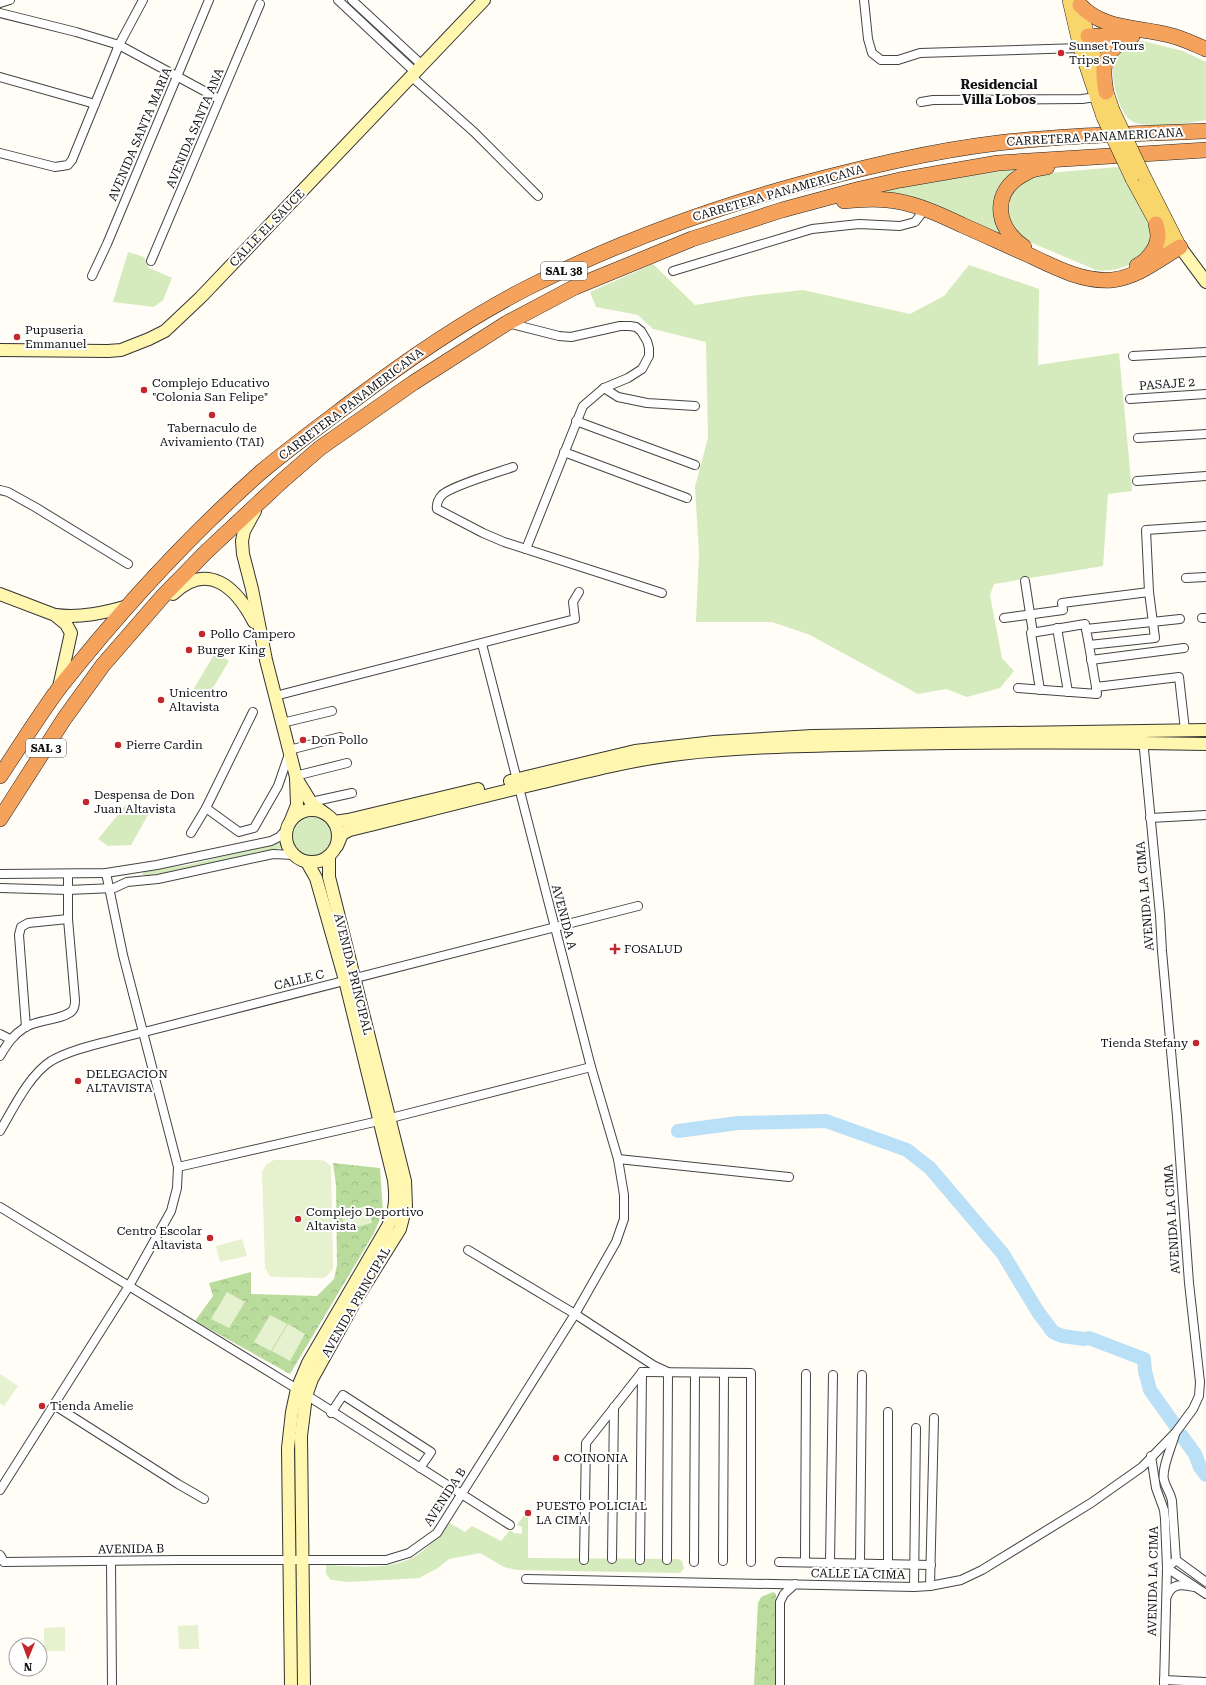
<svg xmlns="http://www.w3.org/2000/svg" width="1206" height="1685" font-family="'Roboto Serif',serif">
	<defs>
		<pattern id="forest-crowns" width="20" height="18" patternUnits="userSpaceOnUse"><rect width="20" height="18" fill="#b9dc9c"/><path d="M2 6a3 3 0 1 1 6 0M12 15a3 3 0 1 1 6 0" fill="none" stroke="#9ebc85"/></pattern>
	</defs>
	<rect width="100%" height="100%" fill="#fffdf5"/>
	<!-- grass -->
	<g fill="#d5ebbd">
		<path d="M1143,41L1183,51L1206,62V120C1190,123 1144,130 1130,120C1118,111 1107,67 1116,54C1119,50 1127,43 1130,42C1134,40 1139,41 1143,41Z"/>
		<polygon points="1024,167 1009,179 1002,236 864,193"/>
		<path d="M1118,167L1154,235C1152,239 1151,245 1149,249C1137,265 1114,273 1096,270L1018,237C1007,212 1003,210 1017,185L1048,173Z"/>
		<polygon points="128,252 144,257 149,268 172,278 163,300 154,307 113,302"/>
		<polygon points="653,264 695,305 749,296 803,290 910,314 944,296 969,265 1039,289 1038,365 1119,353 1132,491 1108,494 1103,566 994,584 990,595 1002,658 1014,671 1000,688 967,697 946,689 918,694 810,635 772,622 696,622 699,553 695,487 708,438 706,342 653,329 638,315 596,307 590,292"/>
		<polygon points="215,653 229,661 207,698 193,690"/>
		<polygon points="126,805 148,815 131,845 108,846 98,839"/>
		<circle cx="313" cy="837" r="20"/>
		<polygon points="276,843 281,844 281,848 189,870 147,877 142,874 144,871 188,865"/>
		<path d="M528,1510V1558L678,1559L682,1561L684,1568L680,1573L517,1570L504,1567L480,1553L449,1559L438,1568L419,1578L349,1582L331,1580L326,1574V1565C355,1566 387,1571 414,1557C428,1549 439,1535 450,1523L465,1532L472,1526L501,1541L510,1530L514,1533L522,1534V1527L517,1525Z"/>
	</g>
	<!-- forest -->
	<g fill="url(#forest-crowns)">
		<polygon points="333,1163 380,1168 383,1212 374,1233 290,1374 195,1321 213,1296 209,1283 251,1272 251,1294 317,1296 334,1279 337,1265 336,1185"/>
		<polygon points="773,1592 776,1594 775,1649 778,1685 754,1685 758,1603 761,1597"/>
	</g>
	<!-- pitch -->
	<g fill="#e6f2cf">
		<polygon points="274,1160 318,1160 325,1161 331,1167 333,1269 326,1277 321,1278 274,1277 270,1276 265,1268 262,1172 266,1165"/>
		<polygon points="369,1205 372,1223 345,1230 341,1213"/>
		<polygon points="242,1239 247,1256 220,1262 216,1246"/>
		<polygon points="227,1292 245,1302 229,1328 211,1319"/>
		<polygon points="270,1315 287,1324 271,1351 254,1342"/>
		<polygon points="288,1324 305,1334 290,1361 272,1351"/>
		<polygon points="0,1374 18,1386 4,1406 0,1403"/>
		<polygon points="198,1625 199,1649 179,1649 178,1626"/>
		<polygon points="65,1627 65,1651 44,1651 44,1628"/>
	</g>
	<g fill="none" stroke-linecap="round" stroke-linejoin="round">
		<!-- river -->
		<g stroke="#b9e0f7" stroke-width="14">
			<polyline points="678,1131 738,1123 826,1121 907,1150 930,1168 1003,1254 1038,1312 1053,1332 1062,1336 1084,1339 1089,1338 1144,1359 1145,1371 1150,1390 1175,1425"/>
			<polyline points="1182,1436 1195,1454 1200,1467 1206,1475"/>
		</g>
		<!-- street casing -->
		<g stroke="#444" stroke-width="10">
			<g id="street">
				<polyline points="338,0 415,72"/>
				<polyline points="352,0 422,65"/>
				<polyline points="864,0 868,39 872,53 881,60 898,60 920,53 1080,48"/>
				<polyline points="0,3 10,0"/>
				<polyline points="0,13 76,32 119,45 219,99"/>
				<polyline points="0,77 95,104"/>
				<polyline points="412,77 474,132 538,196"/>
				<polyline points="921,102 933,100 1082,99 1096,97"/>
				<polyline points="0,153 55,167 68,165 72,160 119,45 143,0"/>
				<polyline points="151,261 260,4"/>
				<polyline points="673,271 812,229 859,224 900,226 915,222 925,209"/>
				<polyline points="92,276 107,244 209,0"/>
				<polyline points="508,323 559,336 571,337 620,326 630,326 636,327 641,331 647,341 649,348 649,356 642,369 628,378 604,388 583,406 526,549"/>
				<polyline points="1133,356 1206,352"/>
				<polyline points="604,388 618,397 647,403 695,406"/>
				<polyline points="1130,399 1206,394"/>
				<polyline points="576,421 695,465"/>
				<polyline points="1138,438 1206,434"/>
				<polyline points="564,452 687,498"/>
				<path d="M513,467C499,472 451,486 442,495C439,498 436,504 437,509L483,533L504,542L662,593"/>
				<polyline points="1137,481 1206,476"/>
				<polyline points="0,490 8,492 35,507 128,564"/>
				<polyline points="1186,578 1206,577"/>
				<polyline points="1025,581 1033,633"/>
				<polyline points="1004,618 1063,610 1062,603 1149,592"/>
				<polyline points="1202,618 1206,618"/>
				<polyline points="1057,628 1068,692"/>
				<polyline points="1089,645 1086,629 1180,619"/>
				<polyline points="1091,660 1184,648"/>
				<polyline points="1018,688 1097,694 1096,687"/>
				<polyline points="1040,690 1031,633 1085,624 1086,629"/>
				<polyline points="275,696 575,619 573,602 579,592"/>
				<polyline points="282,723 332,711"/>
				<polyline points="1185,730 1179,677 1096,687 1089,645 1155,638 1149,592 1146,530 1206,526"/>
				<polyline points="289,750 340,737"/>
				<polyline points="295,776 347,763"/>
				<polyline points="311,802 352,793"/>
				<polyline points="206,808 239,832 254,828 278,786 289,754"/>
				<polyline points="1150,818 1206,815"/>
				<polyline points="191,833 206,808 253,712"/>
				<polyline points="0,874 106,873 157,865 271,841 279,837 286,830"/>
				<polyline points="0,888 68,890 114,888 127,882 158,879 273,854 294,855"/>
				<polyline points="26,1027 19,935 21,927 28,923 68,919"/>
				<polyline points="0,1034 10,1039"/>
				<path d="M0,1056C7,1044 13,1035 24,1028C37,1019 61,1021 72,1011C75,1008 75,1004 75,1000L68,919V875"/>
				<path d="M0,1131C13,1109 29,1075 51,1061C68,1051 90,1046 109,1041L638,906"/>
				<polyline points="618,1159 789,1177"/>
				<polyline points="178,1167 383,1120 591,1067"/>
				<polyline points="0,1207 297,1389 510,1525"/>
				<polyline points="468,1250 575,1314 653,1365 668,1372 667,1560"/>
				<polyline points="642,1372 751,1373 751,1562"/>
				<polyline points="54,1405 178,1484 204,1499"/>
				<polyline points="331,1413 343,1395 431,1452 420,1468"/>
				<polyline points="1151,1456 1156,1488 1164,1510 1165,1519 1167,1568 1164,1685"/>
				<polyline points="0,1490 129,1286 171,1211 177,1188 178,1167 123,955 106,873"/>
				<polyline points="0,1555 4,1562"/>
				<polyline points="612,1559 614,1407"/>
				<polyline points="584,1560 586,1443 642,1372"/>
				<polyline points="640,1560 642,1372"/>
				<polyline points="1176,1560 1206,1582"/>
				<polyline points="111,1561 112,1685"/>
				<polyline points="723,1561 724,1373"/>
				<polyline points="4,1562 178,1560 386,1560 409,1553 437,1533 575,1314 616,1242 624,1219 624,1195 618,1159 591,1067 482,644"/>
				<polyline points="694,1562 695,1373"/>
				<polyline points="779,1562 931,1565"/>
				<polyline points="805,1562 806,1374"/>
				<polyline points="830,1562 833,1375"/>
				<polyline points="860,1563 862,1375"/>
				<polyline points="888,1564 888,1412"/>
				<path d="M1167,1568L1176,1560L1172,1501C1171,1494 1166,1488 1164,1480C1161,1469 1172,1446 1175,1434"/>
				<polyline points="1167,1568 1206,1594"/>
				<polyline points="526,1579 914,1587 930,1586 961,1580 982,1570 1091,1503 1142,1467 1176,1432 1193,1409 1199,1396 1200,1382 1189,1283 1177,1117 1162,951 1160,915 1143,739"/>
				<polyline points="930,1586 934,1418"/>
				<polyline points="914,1587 916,1428"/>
				<path d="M1167,1596C1172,1583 1182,1584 1194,1587"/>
				<polyline points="1164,1680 1206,1682"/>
				<polyline points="780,1685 780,1602 784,1594 795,1584"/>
			</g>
		</g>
		<!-- secondary casing -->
		<g stroke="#333" stroke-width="14">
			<g id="secondary">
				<polyline points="1180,247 1206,282"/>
				<polyline points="0,350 108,351 121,350 149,339 165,331 201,297 484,0"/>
				<polyline points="255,511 244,531 242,541 243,554 252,589 266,660 296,777 297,805 291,820"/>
				<polyline points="0,594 55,615 66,624 71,633 59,687"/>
				<path d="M173,594C208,561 236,587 254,622"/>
				<path d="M55,615C81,618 104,613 128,606"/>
				<polyline points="296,778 312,804 323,812"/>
				<polyline points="510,781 635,751 714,742 812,736 1206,730"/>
				<circle cx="312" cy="836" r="26"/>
				<polyline points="334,822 348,820 478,789"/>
				<path d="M337,846L342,834L350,830C411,815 471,799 531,785C581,773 630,760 680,754C748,746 816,746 884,744C992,742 1099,742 1206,744"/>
				<path d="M291,1685L288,1448L292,1412L297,1389L308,1363L388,1226C396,1210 396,1197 394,1180L345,980L316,878L307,862"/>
				<polyline points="304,1685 301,1436 306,1396 312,1379 357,1298 400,1229 406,1206 405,1181 329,877 329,856"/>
			</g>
		</g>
		<!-- primary casing -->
		<g stroke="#222" stroke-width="14">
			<g id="primary">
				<polyline points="1069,0 1080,48 1103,117"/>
				<polyline points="1079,2 1088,36 1113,110"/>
				<polyline points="1145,178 1180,247"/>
				<polyline points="1132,179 1169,247 1173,251"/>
			</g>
		</g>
		<!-- highway casing -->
		<g stroke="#222" stroke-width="16">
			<g id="highway">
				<path d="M1080,5C1103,30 1138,27 1169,35C1182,38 1194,44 1206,49"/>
				<polyline points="1088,36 1132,36"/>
				<path d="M1106,92C1101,63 1103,51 1132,36"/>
				<path d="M844,201C862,199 879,198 896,201C919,205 941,215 962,225C985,235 1008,246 1031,256C1056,268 1083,282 1112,280C1138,277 1158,260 1180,247"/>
				<path d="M1024,247C994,227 991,190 1026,173C1032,169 1040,168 1047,167"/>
				<path d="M1137,266C1147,261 1157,249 1158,237C1158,233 1157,228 1156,224"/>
				<path d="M0,776C20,746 39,715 60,687C121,610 188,537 261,472C292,446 325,422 358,397C411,357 467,319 527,288C614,244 706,210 801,184C866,167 931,151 998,143C1067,135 1137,134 1206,131"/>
				<polyline points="0,819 64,719 103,665 163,596 206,552 281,482 320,448 413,383 507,323 575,287 692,239 782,210 860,189 900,180 998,163 1206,150"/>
			</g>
		</g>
		<!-- street -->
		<use href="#street" stroke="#fff" stroke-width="8"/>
		<!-- secondary -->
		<use href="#secondary" stroke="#fff6b0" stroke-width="12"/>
		<!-- primary -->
		<use href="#primary" stroke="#f9d66b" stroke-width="13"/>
		<!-- highway -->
		<use href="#highway" stroke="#f5a25d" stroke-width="15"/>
		<!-- primary-bridge casing -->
		<g stroke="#222" stroke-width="14" stroke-linecap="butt">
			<g id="primary-bridge">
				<polyline points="1113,110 1145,178"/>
				<polyline points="1103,117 1132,179"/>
			</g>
		</g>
		<!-- primary-bridge -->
		<use href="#primary-bridge" stroke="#f9d66b" stroke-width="13"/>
	</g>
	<!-- markers -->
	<g fill="#c4262e" stroke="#fff" stroke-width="1.5">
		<circle cx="1061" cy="53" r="4"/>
		<circle cx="17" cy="337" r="4"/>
		<circle cx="144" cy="390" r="4"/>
		<circle cx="212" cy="415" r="4"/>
		<circle cx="202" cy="634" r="4"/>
		<circle cx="189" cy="650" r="4"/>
		<circle cx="161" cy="700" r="4"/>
		<circle cx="303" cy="740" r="4"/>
		<circle cx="118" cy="745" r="4"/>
		<circle cx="86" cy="802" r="4"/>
		<path d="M613 943h4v4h4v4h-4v4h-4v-4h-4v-4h4z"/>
		<circle cx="1196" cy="1043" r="4"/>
		<circle cx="78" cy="1081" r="4"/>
		<circle cx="298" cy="1219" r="4"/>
		<circle cx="210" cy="1238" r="4"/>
		<circle cx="42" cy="1406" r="4"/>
		<circle cx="556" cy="1458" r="4"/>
		<circle cx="528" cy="1513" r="4"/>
	</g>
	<g text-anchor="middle" stroke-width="4" stroke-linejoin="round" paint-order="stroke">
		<!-- shield labels -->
		<g fill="#fff" stroke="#585858" stroke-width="1">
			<rect x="541" y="262" width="46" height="18" rx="3"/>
			<rect x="26" y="739" width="40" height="18" rx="3"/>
		</g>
		<g font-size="11" font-weight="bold" fill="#111">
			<text x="564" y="275">SAL 38</text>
			<text x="46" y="752">SAL 3</text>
		</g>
		<!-- poi labels -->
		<g font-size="12" fill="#111" stroke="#fff" text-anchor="start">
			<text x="1069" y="50">Sunset Tours<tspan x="1069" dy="14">Trips Sv</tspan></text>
			<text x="25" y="334">Pupuseria<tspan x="25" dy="14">Emmanuel</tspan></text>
			<text x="152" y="387">Complejo Educativo<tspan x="152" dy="14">"Colonia San Felipe"</tspan></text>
			<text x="212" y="432" text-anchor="middle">Tabernaculo de<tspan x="212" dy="14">Avivamiento (TAI)</tspan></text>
			<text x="210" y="638">Pollo Campero</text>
			<text x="197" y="654">Burger King</text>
			<text x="169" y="697">Unicentro<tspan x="169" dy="14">Altavista</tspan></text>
			<text x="311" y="744">Don Pollo</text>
			<text x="126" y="749">Pierre Cardin</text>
			<text x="94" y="799">Despensa de Don<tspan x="94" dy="14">Juan Altavista</tspan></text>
			<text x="624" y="953">FOSALUD</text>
			<text x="1188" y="1047" text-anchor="end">Tienda Stefany</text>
			<text x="86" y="1078">DELEGACION<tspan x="86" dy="14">ALTAVISTA</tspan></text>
			<text x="306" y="1216">Complejo Deportivo<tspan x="306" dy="14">Altavista</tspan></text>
			<text x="202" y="1235" text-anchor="end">Centro Escolar<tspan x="202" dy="14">Altavista</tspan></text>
			<text x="50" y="1410">Tienda Amelie</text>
			<text x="564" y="1462">COINONIA</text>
			<text x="536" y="1510">PUESTO POLICIAL<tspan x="536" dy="14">LA CIMA</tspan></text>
		</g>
		<!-- street labels -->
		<g font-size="12" fill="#111" stroke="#fff">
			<text transform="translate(195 128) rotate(-67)" y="4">AVENIDA SANTA ANA</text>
			<text transform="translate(140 134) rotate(-67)" y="4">AVENIDA SANTA MARIA</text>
			<text transform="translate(1095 137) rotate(-3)" y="4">CARRETERA PANAMERICANA</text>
			<text transform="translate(778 193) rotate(-16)" y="4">CARRETERA PANAMERICANA</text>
			<text transform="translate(267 228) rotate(-46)" y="4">CALLE EL SAUCE</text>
			<text transform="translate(1167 384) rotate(-4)" y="4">PASAJE 2</text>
			<text transform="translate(351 404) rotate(-37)" y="4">CARRETERA PANAMERICANA</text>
			<text transform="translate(1145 896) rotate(-95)" y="4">AVENIDA LA CIMA</text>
			<text transform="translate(564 917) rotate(75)" y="4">AVENIDA A</text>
			<text transform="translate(353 974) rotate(76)" y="4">AVENIDA PRINCIPAL</text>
			<text transform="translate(299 980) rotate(-14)" y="4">CALLE C</text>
			<text transform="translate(1172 1219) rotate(-94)" y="4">AVENIDA LA CIMA</text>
			<text transform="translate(356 1302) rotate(-60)" y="4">AVENIDA PRINCIPAL</text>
			<text transform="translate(445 1497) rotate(-57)" y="4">AVENIDA B</text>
			<text transform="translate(131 1549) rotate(-1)" y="4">AVENIDA B</text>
			<text transform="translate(858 1574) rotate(1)" y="4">CALLE LA CIMA</text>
			<text transform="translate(1153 1581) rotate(-89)" y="4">AVENIDA LA CIMA</text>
		</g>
		<!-- neighbourhood labels -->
		<g font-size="13" font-weight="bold" fill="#111" stroke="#fff">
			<text x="999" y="89">Residencial<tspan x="999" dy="15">Villa Lobos</tspan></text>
		</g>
	</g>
	<!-- north arrow -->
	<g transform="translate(28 1657) rotate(181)"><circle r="19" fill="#ffffff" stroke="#a0a0a0"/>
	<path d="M0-3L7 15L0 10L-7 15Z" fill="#c4262e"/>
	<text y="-6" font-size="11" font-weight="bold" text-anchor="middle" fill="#111111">N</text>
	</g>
</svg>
